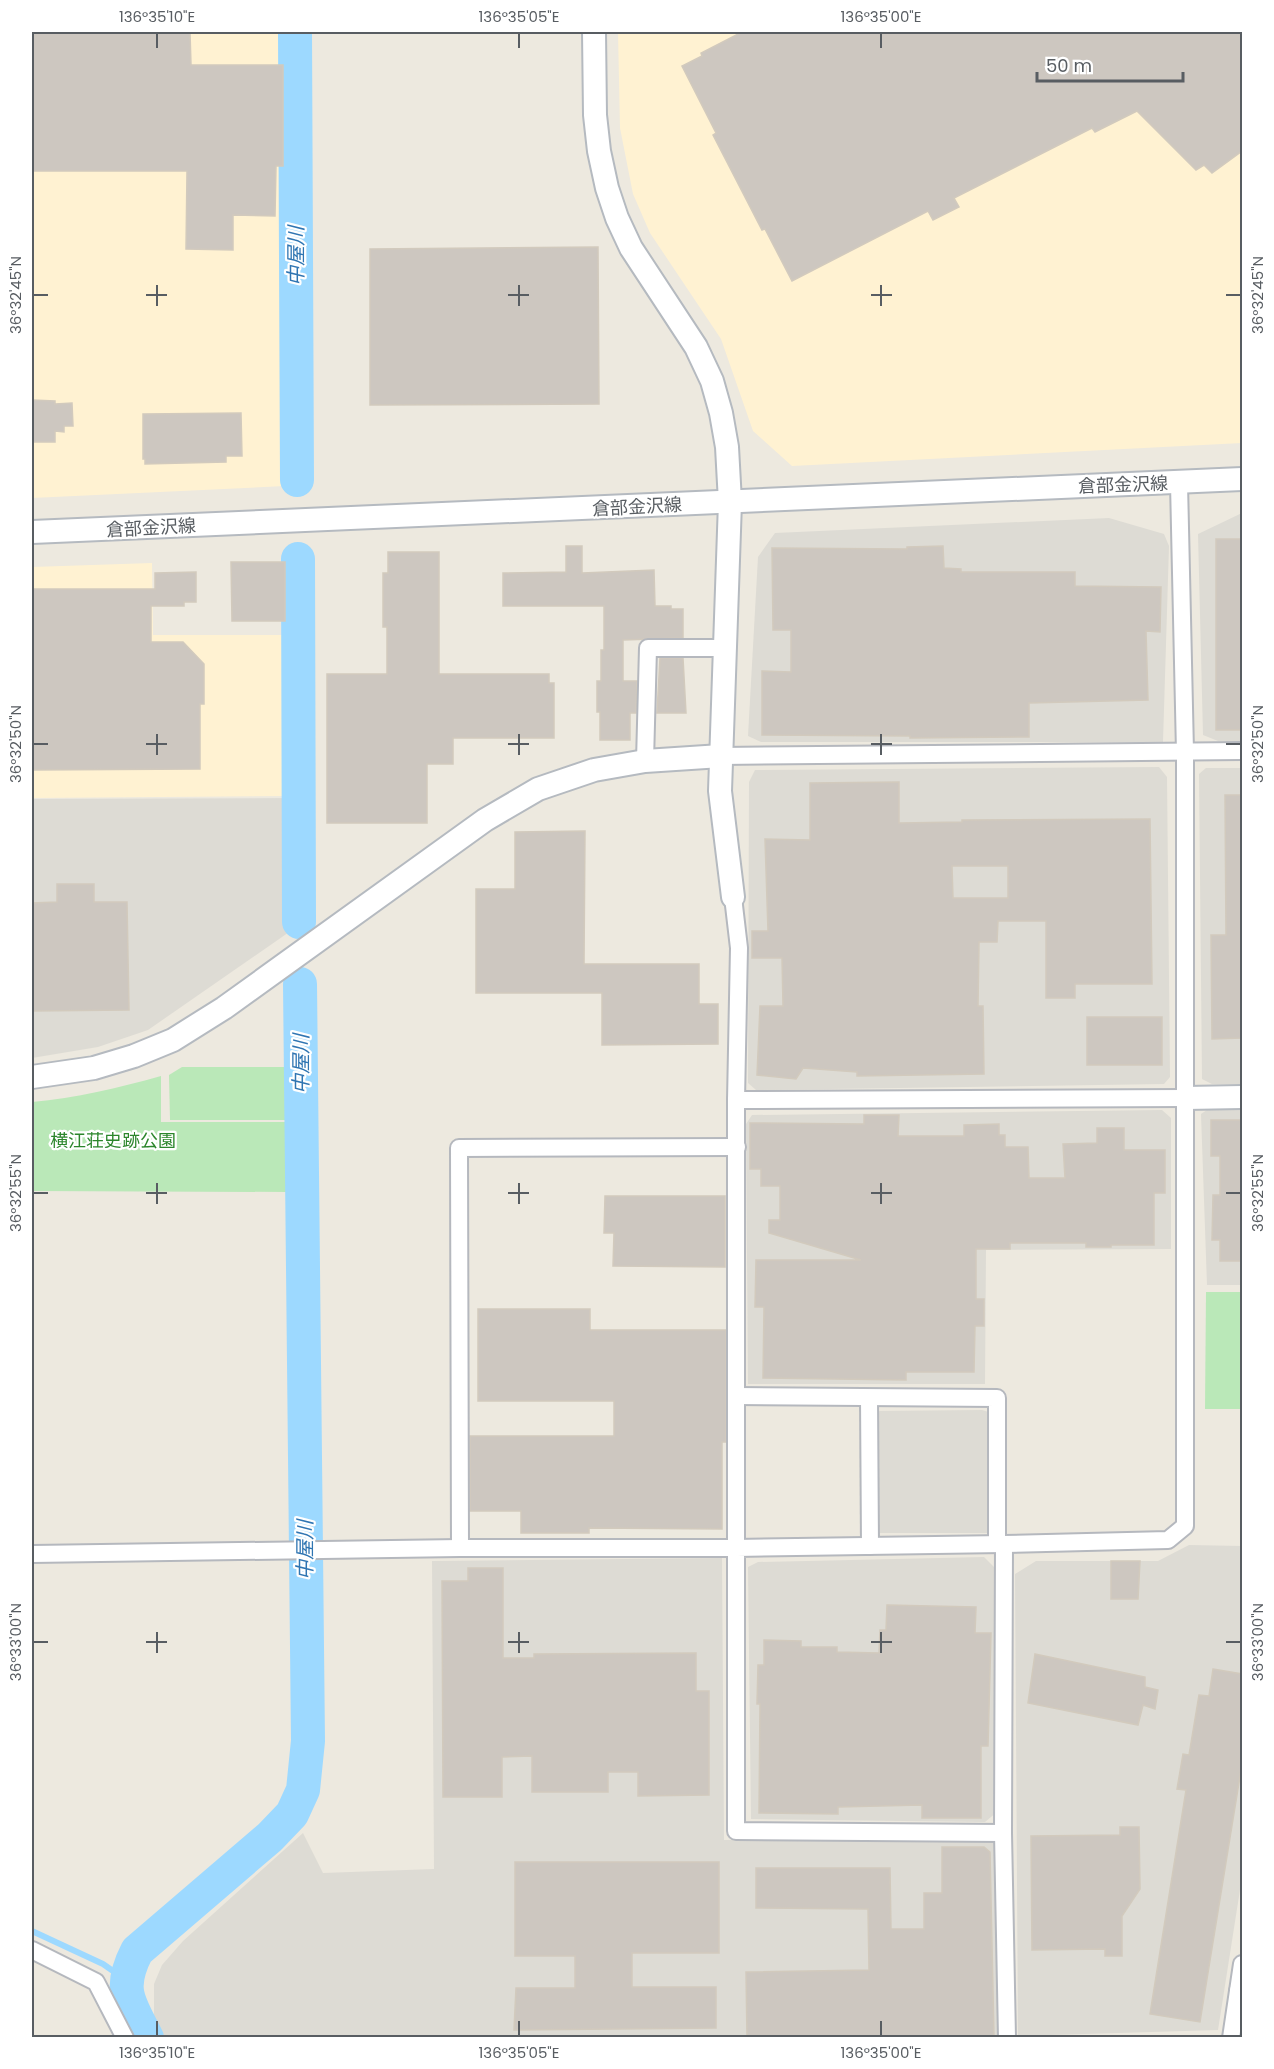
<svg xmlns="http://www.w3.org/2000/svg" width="1274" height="2069" font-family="Poppins,'Noto Sans JP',sans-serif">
	<rect width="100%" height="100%" fill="#ede9df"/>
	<!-- commercial -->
	<g fill="#fff2d2">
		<polygon points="32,32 285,32 285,486 32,498"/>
		<polygon points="618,32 1242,32 1242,443 792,466 753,431 721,339 650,233 633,194 620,128"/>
		<polygon points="152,563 153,635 289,635 293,796 32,798 32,567"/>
	</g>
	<!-- industrial -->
	<g fill="#dddbd4">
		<polygon points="1242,513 1242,741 1218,741 1203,735 1198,534"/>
		<polygon points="1109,518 1164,534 1169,546 1163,742 761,742 748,736 758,557 775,533"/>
		<polygon points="1159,767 1167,777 1170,1077 1164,1084 756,1090 748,1083 749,782 755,770"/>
		<polygon points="1206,768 1242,768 1242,1084 1212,1084 1202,1079 1199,774"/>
		<polygon points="293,798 292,930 148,1030 98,1047 32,1058 32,799"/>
		<polygon points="1162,1110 1171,1118 1171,1249 986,1250 985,1384 748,1384 746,1124 752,1115"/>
		<polygon points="1207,1110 1242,1110 1242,1285 1207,1285 1201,1114"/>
		<polygon points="982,1410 992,1413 990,1533 874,1533 874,1411"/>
		<polygon points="1189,1545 1242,1546 1242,1877 1218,2030 1018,2036 1015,1574 1036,1561 1158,1561"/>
		<polygon points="984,1557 995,1568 997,1812 985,1822 751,1819 748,1567 758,1562"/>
		<polygon points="722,1558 724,1840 995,1838 998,2037 163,2038 154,2019 154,1984 162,1965 183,1941 303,1833 323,1873 434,1869 432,1561"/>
	</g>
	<!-- green -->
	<g fill="#bae8b8">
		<polygon points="182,1067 287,1067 288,1120 170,1120 169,1075"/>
		<path d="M161,1076V1122H288V1192L32,1191V1102C76,1098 118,1088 161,1076Z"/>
		<polygon points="1206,1292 1242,1292 1242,1409 1205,1409"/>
	</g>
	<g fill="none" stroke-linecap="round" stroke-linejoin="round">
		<!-- stream -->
		<g stroke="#9dd9ff" stroke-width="6">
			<polyline points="32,1931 103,1964 113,1971"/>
			<polyline points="121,1978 126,1982"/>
		</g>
		<!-- river -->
		<g stroke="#9dd9ff" stroke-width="34">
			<polyline points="295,32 297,480"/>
			<polyline points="298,559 299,922"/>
			<path d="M147,2038C129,2002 117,1990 137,1951L270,1837L292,1814L303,1790L308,1741L300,984"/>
		</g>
	</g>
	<!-- building -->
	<g fill="#cdc7c0" stroke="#d2cabd" stroke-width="1.5" fill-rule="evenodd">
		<polygon points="32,32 190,32 191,65 283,65 283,166 276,166 275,216 233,215 233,250 186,249 187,171 32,171"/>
		<polygon points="742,32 1242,32 1242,151 1212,173 1204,165 1196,170 1137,111 1095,132 1092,128 954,198 959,207 933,220 928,211 792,281 765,229 762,230 713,135 716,133 682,66 702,56 701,53"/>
		<polygon points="598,247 599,404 370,405 370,249"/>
		<polygon points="32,400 55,401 55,404 72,403 73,426 64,426 64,432 55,431 55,442 32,442"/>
		<polygon points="241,413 242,456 226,456 226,462 145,464 145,459 143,459 143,414"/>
		<rect x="1216" y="539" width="26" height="191"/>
		<polygon points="566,546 582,546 582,573 654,570 655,606 671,606 671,609 683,609 683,638 623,640 623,681 637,681 636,713 630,713 630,740 600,740 600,712 597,712 597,681 601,681 601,650 604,650 604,606 503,606 503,573 566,572"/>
		<polygon points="943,546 944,568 961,569 961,572 1075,572 1075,586 1161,587 1160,632 1146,631 1148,700 1029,703 1029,737 910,738 910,736 762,735 762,671 791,672 791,630 773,630 772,548 907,549 907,547"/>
		<polygon points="388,552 439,552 439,674 549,674 549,683 554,683 554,738 453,738 453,764 427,764 427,823 327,823 327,674 387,674 387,627 383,627 383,573 388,573"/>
		<polygon points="231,562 285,562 285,621 232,621"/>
		<polygon points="196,572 196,602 184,602 184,606 151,606 151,642 183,642 204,664 204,704 200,704 200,769 32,770 32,589 155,589 155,573"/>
		<polygon points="660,658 683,658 686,713 657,713"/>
		<path d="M899,782V823L962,822V820L1150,819L1152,984H1075V998H1046V921H998L997,942H979L978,1006H983L984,1074L857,1076V1072L803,1068L796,1079L757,1075L760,1006H783L782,958H752V931H768L765,839L810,840V783ZM952,866H1008V898H953Z"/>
		<polygon points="1225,795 1242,795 1242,1038 1212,1039 1211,935 1226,935"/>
		<polygon points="585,831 584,964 699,964 699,1004 718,1004 718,1044 602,1045 602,993 476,993 476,889 515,889 515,832"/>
		<polygon points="57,884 94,884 94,902 127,902 129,1010 32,1011 32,903 57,902"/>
		<rect x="1087" y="1017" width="75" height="48"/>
		<polygon points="864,1115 899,1115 898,1136 964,1136 964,1125 999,1124 999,1135 1005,1135 1005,1147 1028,1147 1029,1178 1065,1178 1063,1144 1097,1143 1097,1128 1124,1128 1124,1150 1165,1150 1165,1193 1154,1193 1154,1245 1111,1245 1111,1247 1086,1247 1086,1243 1010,1243 1010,1249 976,1249 976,1299 984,1299 984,1326 975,1326 974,1372 906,1372 906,1380 763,1378 764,1307 755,1307 756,1260 861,1260 769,1233 769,1220 780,1220 780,1186 761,1186 761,1169 750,1169 750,1123 864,1124"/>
		<polygon points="1211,1120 1242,1120 1242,1261 1220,1261 1220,1240 1212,1240 1213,1195 1220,1195 1220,1156 1211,1156"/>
		<polygon points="605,1196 725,1196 725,1267 613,1266 614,1233 604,1233"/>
		<polygon points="478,1309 590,1309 590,1330 726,1330 726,1442 722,1442 722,1529 589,1528 589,1533 521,1533 521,1511 470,1511 470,1436 614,1436 614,1401 478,1401"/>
		<polygon points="1111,1561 1140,1561 1138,1599 1111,1599"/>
		<polygon points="468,1568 503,1568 503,1658 534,1658 534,1654 696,1653 696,1691 709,1691 709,1795 638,1796 638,1772 608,1772 608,1792 532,1792 532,1756 502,1757 502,1797 443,1797 442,1581 468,1581"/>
		<polygon points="887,1605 976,1607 975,1633 991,1633 988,1746 981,1746 981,1818 922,1818 922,1805 838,1807 838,1814 759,1813 760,1704 757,1704 758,1665 764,1665 764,1640 801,1641 801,1647 837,1647 837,1652 879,1653 880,1630 886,1630"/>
		<polygon points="1035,1654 1145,1677 1145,1687 1158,1690 1155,1709 1143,1705 1138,1725 1028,1703"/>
		<polygon points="1213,1669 1242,1674 1242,1764 1200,2022 1150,2014 1186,1790 1177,1789 1183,1754 1189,1755 1199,1695 1209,1696"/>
		<polygon points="1120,1827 1139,1827 1140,1889 1122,1916 1122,1956 1105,1956 1105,1949 1032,1950 1031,1836 1120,1835"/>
		<polygon points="942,1847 984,1847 990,1852 994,2037 747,2037 746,1972 869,1970 868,1909 756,1908 756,1868 890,1868 891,1929 924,1929 924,1893 942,1893"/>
		<polygon points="515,1862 719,1862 719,1953 632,1953 632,1987 716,1987 716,2028 514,2030 516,1988 575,1988 575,1956 515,1956"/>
	</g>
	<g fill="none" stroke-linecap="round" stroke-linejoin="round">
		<!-- street casing -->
		<g stroke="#b5b8be" stroke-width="20">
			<g id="street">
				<polyline points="721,756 1242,751"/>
				<polyline points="645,761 648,648 726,648"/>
				<polyline points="736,1100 1186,1098"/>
				<polyline points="736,1396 997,1398 997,1544"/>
				<polyline points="869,1398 870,1546"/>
				<polyline points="1004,1544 1003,1833 1007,2038"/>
				<polyline points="460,1548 459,1148 737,1147"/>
				<polyline points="32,1554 460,1548 736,1548 736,1100 739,948 733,897"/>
				<polyline points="1003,1833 736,1831 736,1548 1004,1544 1168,1540 1185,1526 1185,752 1179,483"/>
				<polyline points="32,1950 96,1982 125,2038"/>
				<polyline points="1238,1991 1242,1964"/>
				<polyline points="1231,2038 1238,1991 1242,1992"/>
			</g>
		</g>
		<!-- secondary casing -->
		<g stroke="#b5bac0" stroke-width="26">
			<g id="secondary">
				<polyline points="594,32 595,115 599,151 607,188 617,218 631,248 696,347 712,381 721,413 727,447 730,502 720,791 733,897"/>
				<polyline points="32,532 1242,479"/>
				<polyline points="32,1077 94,1068 134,1056 173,1040 224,1008 485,820 538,789 594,770 645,761 721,756"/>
				<polyline points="1186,1098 1242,1097"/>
			</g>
		</g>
		<!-- street -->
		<use href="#street" stroke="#fff" stroke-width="16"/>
		<!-- secondary -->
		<use href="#secondary" stroke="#fff" stroke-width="22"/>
	</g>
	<!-- ticks -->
	<path fill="none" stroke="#585d62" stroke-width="2" d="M157,33V48M519,33V48M881,33V48M157,285V306M519,285V306M881,285V306M33,295H48M146,295H167M508,295H529M871,295H892M1226,295H1241M157,734V755M519,734V755M881,734V755M33,744H48M146,744H167M508,744H529M871,744H892M1226,744H1241M157,1183V1204M519,1183V1204M881,1183V1204M33,1193H48M146,1193H167M508,1193H529M871,1193H892M1226,1193H1241M157,1632V1653M519,1632V1653M881,1632V1653M33,1642H48M146,1642H167M508,1642H529M871,1642H892M1226,1642H1241M157,2021V2036M519,2021V2036M881,2021V2036"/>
	<g text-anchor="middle" stroke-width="4.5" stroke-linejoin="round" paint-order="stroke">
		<!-- street labels -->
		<g font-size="18" fill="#585d62" stroke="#fff">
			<text transform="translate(1123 485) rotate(-2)" y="6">倉部金沢線</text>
			<text transform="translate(637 507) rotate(-3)" y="6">倉部金沢線</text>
			<text transform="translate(151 528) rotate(-3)" y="6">倉部金沢線</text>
		</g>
		<!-- park labels -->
		<g font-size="18" fill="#2c862c" stroke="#fff">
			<text x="113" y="1147">横江荘史跡公園</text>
		</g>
		<!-- water labels -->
		<g font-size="20" font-style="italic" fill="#2f75b2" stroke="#fff">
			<text transform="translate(296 256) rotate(-90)" y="7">中屋川</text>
			<text transform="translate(301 1064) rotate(-90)" y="7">中屋川</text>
			<text transform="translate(305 1550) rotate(-90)" y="7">中屋川</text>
		</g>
	</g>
	<!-- border -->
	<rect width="1274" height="2069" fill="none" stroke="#ffffff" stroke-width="66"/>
	<!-- scale -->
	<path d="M1037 72v9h146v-9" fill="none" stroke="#585d62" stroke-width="3"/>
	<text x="1046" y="72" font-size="18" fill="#585d62" stroke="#ffffff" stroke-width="4.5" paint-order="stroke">50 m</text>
	<rect x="33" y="33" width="1208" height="2003" fill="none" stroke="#585d62" stroke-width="2"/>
	<g font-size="15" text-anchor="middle" fill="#585d62">
		<text x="157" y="22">136°35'10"E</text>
		<text x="519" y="22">136°35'05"E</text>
		<text x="881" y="22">136°35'00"E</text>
		<text transform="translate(1258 295) rotate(-90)" y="5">36°32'45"N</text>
		<text transform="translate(16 295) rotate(-90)" y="5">36°32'45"N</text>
		<text transform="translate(1258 744) rotate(-90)" y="5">36°32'50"N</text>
		<text transform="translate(16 744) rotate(-90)" y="5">36°32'50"N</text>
		<text transform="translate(1258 1193) rotate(-90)" y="5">36°32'55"N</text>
		<text transform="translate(16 1193) rotate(-90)" y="5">36°32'55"N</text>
		<text transform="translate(1258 1642) rotate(-90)" y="5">36°33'00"N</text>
		<text transform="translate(16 1642) rotate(-90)" y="5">36°33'00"N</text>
		<text x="157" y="2058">136°35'10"E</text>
		<text x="519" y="2058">136°35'05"E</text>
		<text x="881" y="2058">136°35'00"E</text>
	</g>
</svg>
